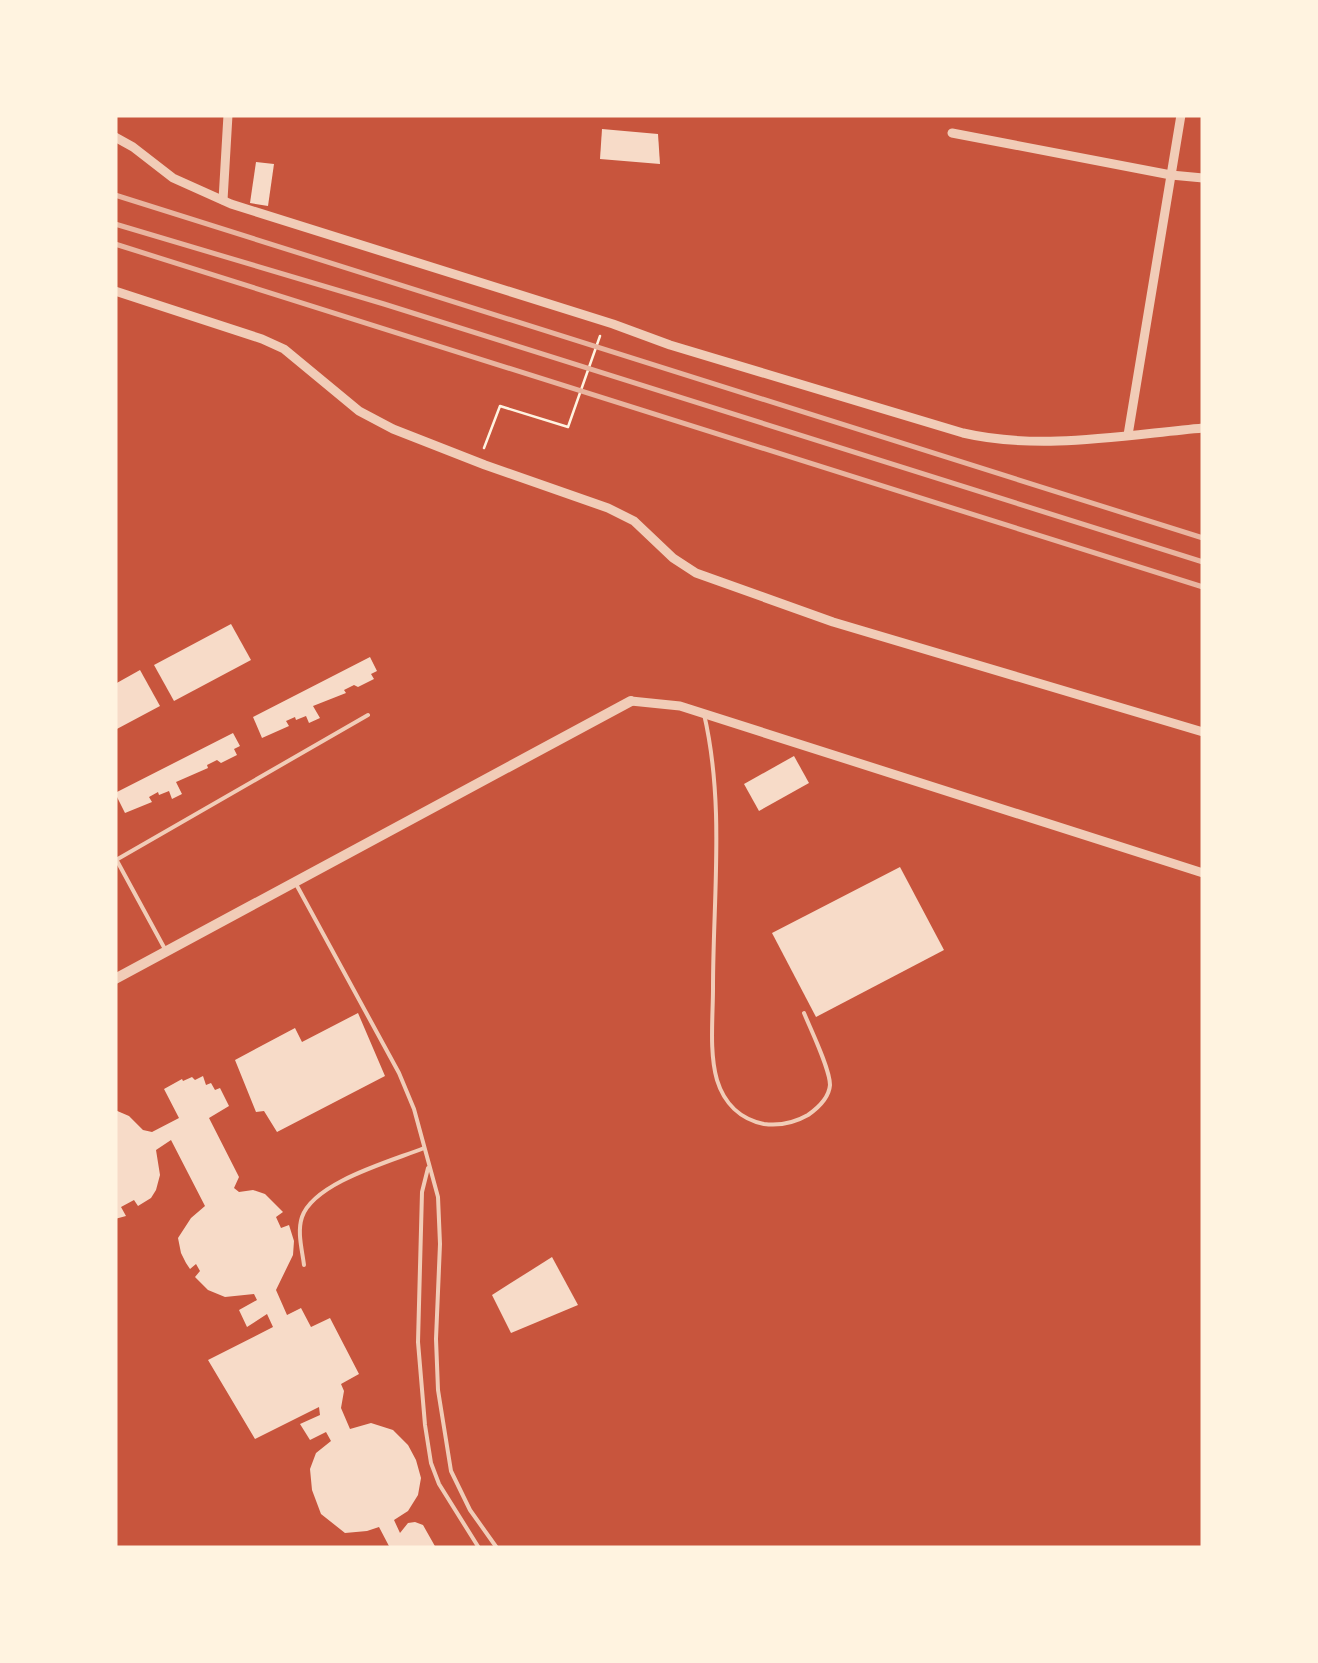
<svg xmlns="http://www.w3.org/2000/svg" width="1318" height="1663" font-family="Montserrat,sans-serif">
	<rect width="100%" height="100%" fill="#c8553d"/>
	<!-- building -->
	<g fill="#f7dbc8">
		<polygon points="602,129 658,134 660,164 600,159"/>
		<polygon points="256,162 274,164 268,206 250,203"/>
		<polygon points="231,624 251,660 174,701 154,665"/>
		<polygon points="370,657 377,671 371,674 374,679 358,687 354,685 344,690 346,693 313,706 320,718 309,723 306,716 296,720 295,717 286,721 289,726 262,738 253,717"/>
		<polygon points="140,670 160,706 115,730 115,684"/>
		<polygon points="233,733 240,746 234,749 237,755 221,763 217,760 207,765 208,768 176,782 182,794 172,799 169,791 159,795 158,792 149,797 152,802 125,813 115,793"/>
		<polygon points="794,756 809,783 759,811 744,784"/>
		<polygon points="900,867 944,950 816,1017 772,933"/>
		<polygon points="358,1013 385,1076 277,1132 264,1111 256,1112 235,1060 295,1028 302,1042"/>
		<polygon points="203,1076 206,1085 211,1083 215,1090 220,1088 229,1106 209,1118 239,1177 234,1188 239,1192 253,1190 265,1194 283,1212 276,1217 281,1228 289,1225 294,1241 293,1255 276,1290 287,1315 301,1308 311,1327 330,1318 359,1374 341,1384 344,1391 341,1408 350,1429 371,1423 393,1430 408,1445 416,1460 421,1478 418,1495 408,1511 394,1520 400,1533 408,1523 415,1522 423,1525 436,1548 390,1548 379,1527 367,1531 345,1533 321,1514 312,1490 310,1469 316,1453 331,1441 326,1432 310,1440 300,1424 320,1415 319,1407 255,1439 208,1360 273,1327 267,1314 247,1327 239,1310 257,1300 254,1294 225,1297 208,1290 195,1277 200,1271 196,1264 190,1269 186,1263 181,1253 178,1238 191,1218 205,1206 171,1140 156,1150 160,1175 156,1190 151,1198 138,1206 134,1200 121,1207 126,1216 115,1219 115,1110 129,1116 143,1130 152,1132 179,1118 164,1089 182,1079 183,1081 192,1077 195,1080"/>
		<polygon points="552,1257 578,1305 511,1333 492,1295"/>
	</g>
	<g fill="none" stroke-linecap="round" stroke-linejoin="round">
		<!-- path -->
		<polyline stroke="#fff3e0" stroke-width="2.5" points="484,448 500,406 568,427 600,336"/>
		<!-- service -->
		<g stroke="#f1ccb7" stroke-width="4">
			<path d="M704,714C725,804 713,897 713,988C713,1017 709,1052 717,1080C724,1103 740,1119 764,1124C780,1126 794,1123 808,1115C818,1108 829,1098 830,1085C830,1069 811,1030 804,1013"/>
			<polyline points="116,859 166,951"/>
			<polyline points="116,860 368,715"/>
			<polyline points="296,884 399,1073 414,1109 438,1197 440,1244 436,1339 438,1390 451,1471 470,1510 497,1548"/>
			<polyline points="428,1168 422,1192 418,1342 425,1425 431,1463 439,1484 479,1548"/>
			<path d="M304,1265C302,1249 297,1232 302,1217C314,1182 392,1161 424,1148"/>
		</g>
		<!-- minor -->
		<g stroke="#f1ccb7" stroke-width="9">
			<polyline points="952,133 1171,175 1203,178"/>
			<path d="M115,137L133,147L173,178L231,204L613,324L670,345L963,433C1041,451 1124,435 1203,428"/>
			<polyline points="223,200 228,115"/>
			<polyline points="115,291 262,339 284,349 359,411 393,429 485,465 608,508 634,521 673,558 696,573 833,622 1203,732"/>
			<polyline points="1128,435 1181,115"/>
			<polyline points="631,701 680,706 1203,873"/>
		</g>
		<!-- tertiary -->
		<polyline stroke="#f1ccb7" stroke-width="10" points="115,979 631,701"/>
		<!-- rail -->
		<g stroke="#e9b49f" stroke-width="5">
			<polyline points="115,195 1203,538"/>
			<polyline points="115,224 384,304 1203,562"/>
			<polyline points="115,244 1203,587"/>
		</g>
	</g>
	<!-- border -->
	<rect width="1318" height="1663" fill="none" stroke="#fff3e0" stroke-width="235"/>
</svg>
